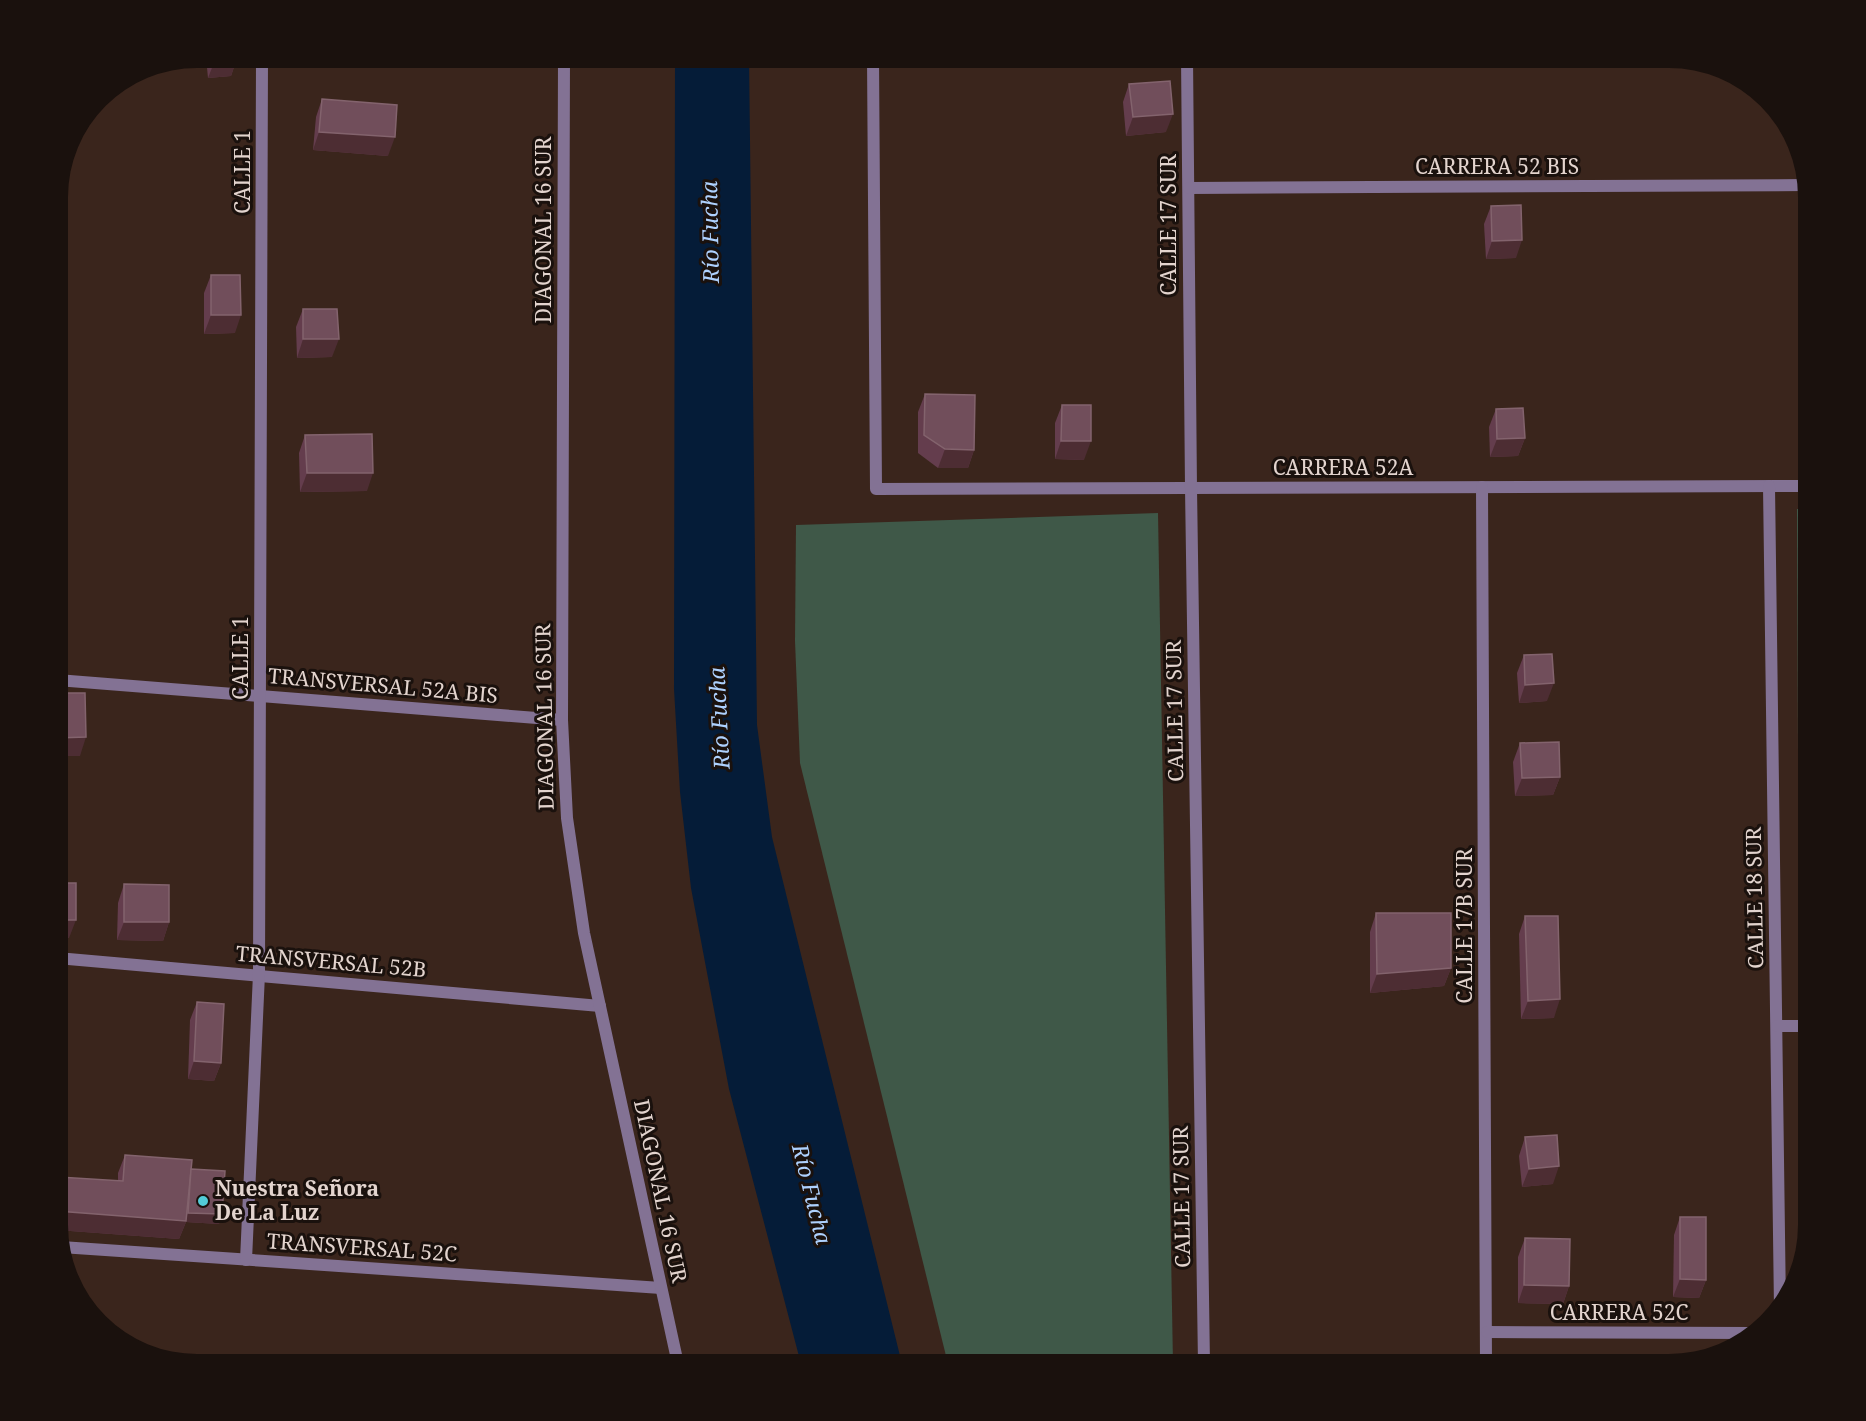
<svg xmlns="http://www.w3.org/2000/svg" width="1866" height="1421" font-family="'Noto Serif',serif">
	<rect width="100%" height="100%" fill="#3a251c"/>
	<!-- green -->
	<g fill="#3f5848">
		<polygon points="1797,509 1809,509 1809,1003 1799,1003"/>
		<polygon points="1158,513 1173,1364 948,1364 800,763 795,641 796,525"/>
	</g>
	<!-- water -->
	<polygon fill="#051c38" points="675,57 749,57 757,725 772,837 902,1364 801,1364 729,1089 691,888 680,792 674,689"/>
	<g fill="none" stroke-linecap="round" stroke-linejoin="round">
		<!-- minor -->
		<g stroke="#837294" stroke-width="12">
			<polyline points="873,57 876,489 1809,486"/>
			<polyline points="1187,57 1191,488 1204,1364"/>
			<polyline points="1189,188 1806,185"/>
			<polyline points="1769,486 1780,1309"/>
			<polyline points="1482,487 1486,1364"/>
			<polyline points="57,680 562,720"/>
			<polyline points="57,958 600,1006"/>
			<polyline points="1777,1026 1809,1026"/>
			<polyline points="61,1247 661,1288"/>
			<polyline points="246,1260 259,974 262,57"/>
			<polyline points="1487,1332 1752,1333"/>
		</g>
		<!-- tertiary -->
		<polyline stroke="#837294" stroke-width="12" points="564,57 562,720 567,818 584,933 678,1364"/>
	</g>
	<!-- wall -->
	<g fill="#643d4d">
		<polygon points="206,57 237,57 237,58 231,76 208,78"/>
		<polygon points="1129,84 1166,132 1126,136 1123,102"/>
		<polygon points="322,99 388,156 313,150 316,117"/>
		<polygon points="1491,206 1516,258 1486,259 1484,224"/>
		<polygon points="211,275 235,333 204,334 204,293"/>
		<polygon points="303,309 332,357 297,358 296,327"/>
		<polygon points="925,394 974,450 968,468 938,468 918,453 918,412"/>
		<polygon points="1062,405 1084,460 1055,459 1055,423"/>
		<polygon points="1496,409 1525,438 1518,456 1490,457 1489,427"/>
		<polygon points="305,435 367,491 300,492 299,453"/>
		<polygon points="1524,655 1547,701 1519,703 1517,673"/>
		<polygon points="1520,743 1560,777 1553,795 1515,796 1513,762"/>
		<polygon points="124,884 169,922 163,941 117,940 118,903"/>
		<polygon points="1376,913 1451,968 1444,986 1370,993 1370,932"/>
		<polygon points="1525,916 1554,1018 1521,1019 1519,934"/>
		<polygon points="197,1002 221,1063 214,1081 188,1079 190,1020"/>
		<polygon points="1525,1137 1553,1184 1522,1187 1519,1156"/>
		<polygon points="125,1155 191,1169 222,1214 219,1224 186,1222 179,1239 57,1230 57,1181 59,1177 118,1181 118,1173"/>
		<polygon points="1680,1217 1706,1280 1699,1298 1673,1297 1674,1235"/>
		<polygon points="1525,1238 1569,1286 1563,1304 1518,1303 1518,1257"/>
	</g>
	<!-- shaded-wall -->
	<g fill="#4d2d33">
		<polygon points="237,58 231,76 208,78 215,60"/>
		<polygon points="1173,114 1166,132 1126,136 1133,117"/>
		<polygon points="319,132 395,137 388,156 313,150"/>
		<polygon points="1522,240 1516,258 1486,259 1492,241"/>
		<polygon points="211,315 241,315 235,333 204,334"/>
		<polygon points="303,339 339,339 332,357 297,358"/>
		<polygon points="1525,438 1518,456 1490,457 1497,439"/>
		<polygon points="1061,441 1091,441 1084,460 1055,459"/>
		<polygon points="945,449 974,450 968,468 938,468"/>
		<polygon points="307,473 373,473 367,491 300,492"/>
		<polygon points="1554,683 1547,701 1519,703 1525,685"/>
		<polygon points="86,737 80,756 57,756 57,738"/>
		<polygon points="1560,777 1553,795 1515,796 1522,778"/>
		<polygon points="57,920 76,920 69,938 57,938"/>
		<polygon points="124,922 169,922 163,941 117,940"/>
		<polygon points="1451,968 1444,986 1370,993 1377,974"/>
		<polygon points="1560,999 1554,1018 1521,1019 1528,1001"/>
		<polygon points="194,1061 221,1063 214,1081 188,1079"/>
		<polygon points="1559,1166 1553,1184 1522,1187 1529,1169"/>
		<polygon points="57,1211 185,1221 188,1213 222,1214 219,1224 186,1222 179,1239 57,1230"/>
		<polygon points="1680,1279 1706,1280 1699,1298 1673,1297"/>
		<polygon points="1524,1285 1569,1286 1563,1304 1518,1303"/>
	</g>
	<!-- building -->
	<g fill="#714e5b" stroke="#83636d" stroke-width="1.5">
		<polygon points="215,57 237,57 237,58 215,60"/>
		<polygon points="1170,81 1173,114 1133,117 1129,84"/>
		<polygon points="322,99 397,105 395,137 319,132"/>
		<polygon points="1521,205 1522,240 1492,241 1491,206"/>
		<polygon points="211,275 240,275 241,315 211,315"/>
		<polygon points="303,309 337,309 339,339 303,339"/>
		<polygon points="925,394 975,395 974,450 945,449 924,435"/>
		<polygon points="1062,405 1091,405 1091,441 1061,441"/>
		<polygon points="1523,408 1525,438 1497,439 1496,409"/>
		<polygon points="372,434 373,473 307,473 305,435"/>
		<polygon points="1552,654 1554,683 1525,685 1524,655"/>
		<polygon points="57,693 85,693 86,737 57,738"/>
		<polygon points="1559,742 1560,777 1522,778 1520,743"/>
		<rect x="57" y="883" width="19" height="37"/>
		<polygon points="124,884 169,885 169,922 124,922"/>
		<polygon points="1376,913 1451,913 1451,968 1377,974"/>
		<polygon points="1525,916 1558,916 1560,999 1528,1001"/>
		<polygon points="197,1002 224,1004 221,1063 194,1061"/>
		<polygon points="1557,1135 1559,1166 1529,1169 1525,1137"/>
		<polygon points="125,1155 192,1160 186,1221 57,1211 59,1177 123,1181"/>
		<polygon points="191,1169 225,1171 222,1214 188,1213"/>
		<polygon points="1680,1217 1706,1217 1706,1280 1680,1279"/>
		<polygon points="1525,1238 1570,1239 1569,1286 1524,1285"/>
	</g>
	<!-- markers -->
	<circle fill="#52cbd7" stroke="#1a110d" stroke-width="2" cx="203" cy="1201" r="6"/>
	<g text-anchor="middle" stroke-width="6" stroke-linejoin="round" paint-order="stroke">
		<!-- street labels -->
		<g font-size="21" fill="#e3d4ce" stroke="#1a110d">
			<text x="1497" y="174">CARRERA 52 BIS</text>
			<text transform="translate(243 172) rotate(-90)" y="7">CALLE 1</text>
			<text transform="translate(1169 225) rotate(-90)" y="7">CALLE 17 SUR</text>
			<text transform="translate(544 230) rotate(-90)" y="7">DIAGONAL 16 SUR</text>
			<text x="1343" y="475">CARRERA 52A</text>
			<text transform="translate(241 658) rotate(-90)" y="7">CALLE 1</text>
			<text transform="translate(383 686) rotate(5)" y="7">TRANSVERSAL 52A BIS</text>
			<text transform="translate(1175 711) rotate(-91)" y="7">CALLE 17 SUR</text>
			<text transform="translate(545 717) rotate(-91)" y="7">DIAGONAL 16 SUR</text>
			<text transform="translate(1755 898) rotate(-91)" y="7">CALLE 18 SUR</text>
			<text transform="translate(1465 926) rotate(-90)" y="7">CALLE 17B SUR</text>
			<text transform="translate(331 962) rotate(5)" y="7">TRANSVERSAL 52B</text>
			<text transform="translate(660 1191) rotate(78)" y="7">DIAGONAL 16 SUR</text>
			<text transform="translate(1182 1197) rotate(-91)" y="7">CALLE 17 SUR</text>
			<text transform="translate(362 1248) rotate(4)" y="7">TRANSVERSAL 52C</text>
			<text x="1619" y="1320">CARRERA 52C</text>
		</g>
		<!-- poi labels -->
		<g font-size="21" font-weight="bold" fill="#e3d4ce" stroke="#1a110d" text-anchor="start">
			<text x="215" y="1196">Nuestra Señora<tspan x="215" dy="24">De La Luz</tspan></text>
		</g>
		<!-- water labels -->
		<g font-size="22" font-style="italic" fill="#aed1fe" stroke="#1a110d">
			<text transform="translate(710 232) rotate(-91)" y="8">Río Fucha</text>
			<text transform="translate(719 718) rotate(-93)" y="8">Río Fucha</text>
			<text transform="translate(812 1194) rotate(76)" y="8">Río Fucha</text>
		</g>
	</g>
	<!-- crop -->
	<path d="M0 0H1866V1421H0ZM197 68H1669A129 129 0 0 1 1798 197V1225A129 129 0 0 1 1669 1354H197A129 129 0 0 1 68 1225V197A129 129 0 0 1 197 68Z" fill="#1a110d" fill-rule="evenodd"/>
</svg>
